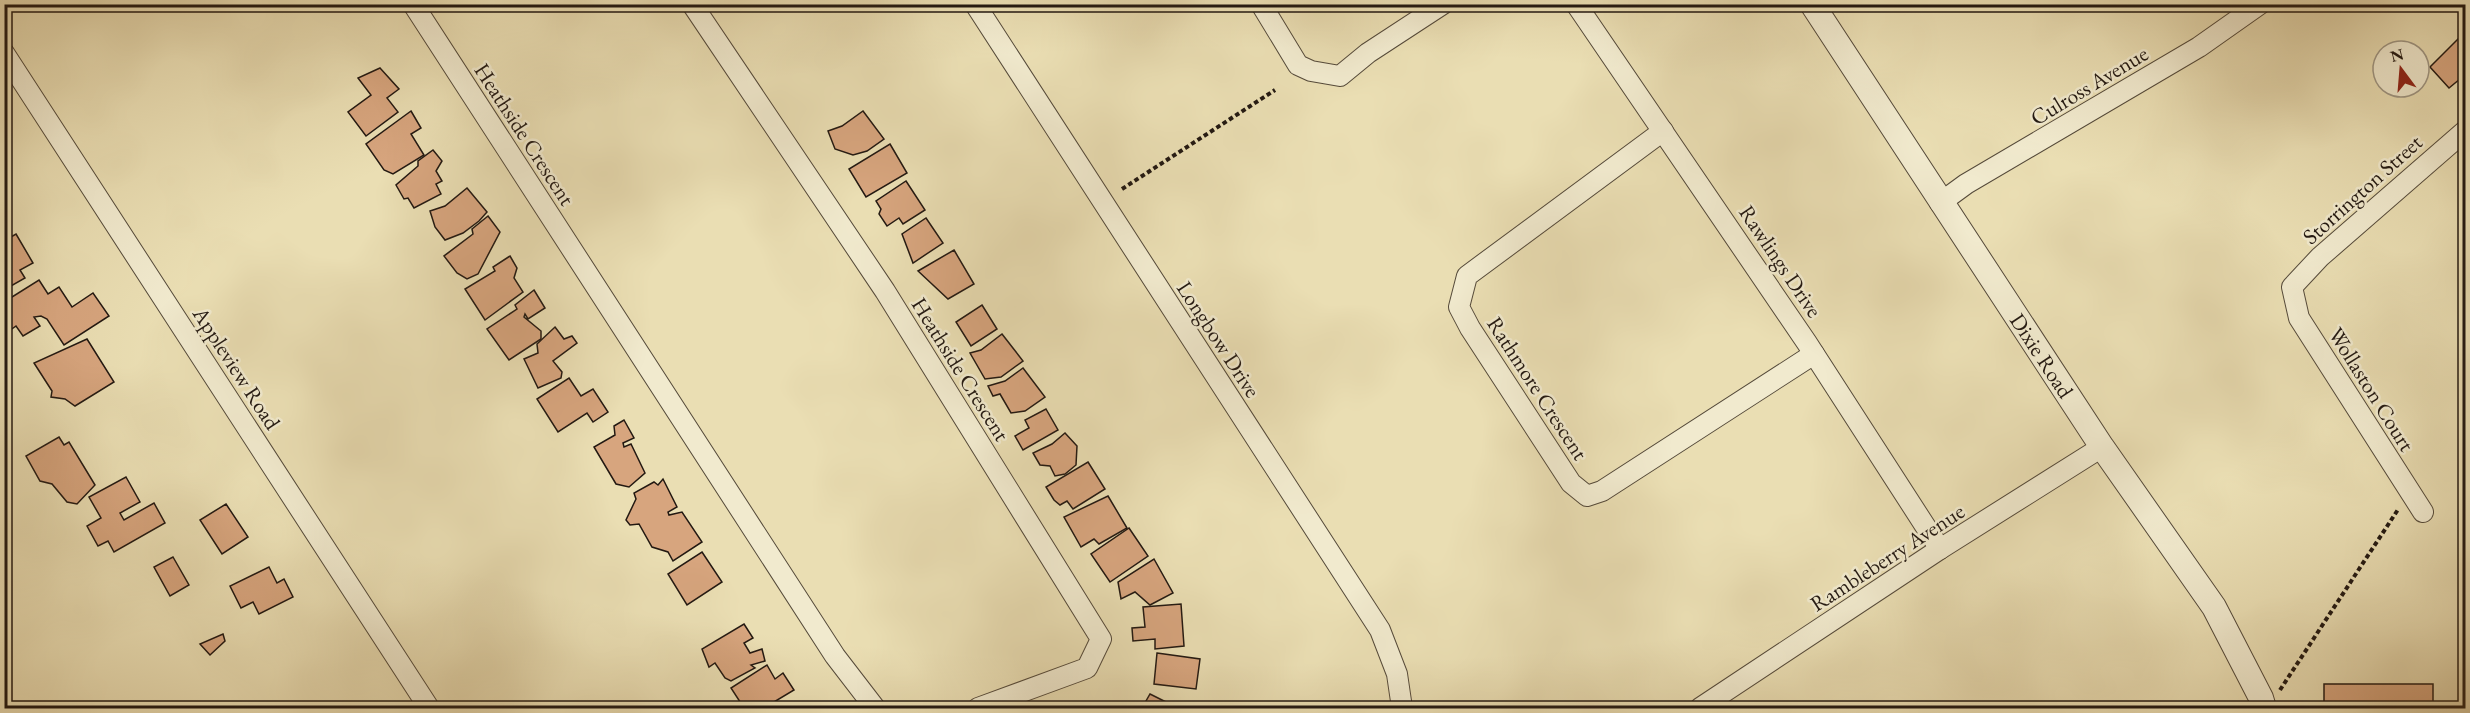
<svg xmlns="http://www.w3.org/2000/svg" width="2470" height="713" font-family="'EB Garamond',serif">
	<rect width="100%" height="100%" fill="#eadeb3"/>
	<filter id="stains"><feTurbulence type="fractalNoise" baseFrequency=".00333" numOctaves="4"/><feColorMatrix values="0 0 0 0 .2 0 0 0 0 .09 0 0 0 0 .02 0 0 0 .5 -.17"/></filter>
	<radialGradient id="worn" r=".72"><stop offset=".6" stop-color="#630" stop-opacity="0"/><stop offset="1" stop-color="#630" stop-opacity=".3"/></radialGradient>
	<!-- building -->
	<g fill="#d7a57e" stroke="#231912" stroke-width="1.5">
		<polygon points="2462,35 2466,39 2466,54 2462,57 2466,61 2466,74 2449,88 2430,67"/>
		<polygon points="380,68 399,89 387,98 398,112 366,136 348,112 371,95 358,78"/>
		<polygon points="411,111 421,128 411,134 424,155 393,174 384,170 366,144"/>
		<polygon points="863,111 884,139 867,151 853,155 835,149 828,131 842,126"/>
		<polygon points="890,144 907,173 866,197 849,169"/>
		<polygon points="433,150 442,161 436,171 442,181 436,184 441,194 414,208 408,198 404,199 396,185 418,166 418,161"/>
		<polygon points="906,181 925,210 903,224 899,218 887,226 879,214 881,209 876,201"/>
		<polygon points="467,188 487,212 479,221 463,233 445,240 435,227 430,211 445,206"/>
		<polygon points="488,216 500,232 478,274 467,279 457,273 444,256 473,234 472,229"/>
		<polygon points="926,218 943,243 913,263 902,234"/>
		<polygon points="16,234 33,263 20,270 25,278 4,290 4,241"/>
		<polygon points="954,250 974,284 948,299 918,271"/>
		<polygon points="510,256 517,268 514,278 523,292 485,320 465,289 495,271 493,267"/>
		<polygon points="39,280 48,294 59,287 72,307 93,293 109,316 64,345 47,319 41,316 34,317 40,326 23,336 16,326 9,331 4,324 4,302"/>
		<polygon points="534,290 545,308 528,319 525,314 524,317 541,331 541,339 509,360 487,329 517,309 515,305"/>
		<polygon points="982,305 997,329 971,346 956,322"/>
		<polygon points="555,327 564,339 572,336 577,343 553,361 562,372 561,378 538,388 524,359 538,353 537,344"/>
		<polygon points="1002,334 1023,361 1001,377 985,379 970,353 981,350"/>
		<polygon points="87,339 114,382 75,406 65,399 51,397 52,391 34,363"/>
		<polygon points="1023,368 1045,397 1025,411 1011,413 1000,394 993,396 988,386 1005,381"/>
		<polygon points="569,378 581,396 593,389 608,412 593,422 587,413 558,432 537,399"/>
		<polygon points="1046,409 1058,430 1023,450 1015,436 1029,428 1025,420"/>
		<polygon points="624,420 634,438 623,443 624,447 631,444 645,473 629,487 616,484 594,447 615,435 614,426"/>
		<polygon points="1065,433 1077,446 1076,465 1065,474 1055,476 1050,466 1040,465 1033,453 1052,444"/>
		<polygon points="59,437 64,445 69,442 95,485 77,504 67,502 52,484 40,481 26,456"/>
		<polygon points="1088,462 1105,489 1073,509 1067,501 1060,505 1054,500 1046,487"/>
		<polygon points="126,477 140,502 120,513 124,520 154,503 165,523 114,552 108,541 98,546 87,526 101,518 89,497"/>
		<polygon points="663,479 677,507 668,512 669,515 682,512 702,542 673,561 668,552 652,547 639,524 630,525 626,520 636,499 634,493 654,482 658,485"/>
		<polygon points="1108,496 1127,528 1099,544 1094,539 1081,547 1064,517"/>
		<polygon points="226,504 248,537 222,554 200,520"/>
		<polygon points="1129,528 1148,556 1110,582 1091,554"/>
		<polygon points="702,552 722,582 687,605 668,574"/>
		<polygon points="173,557 189,585 170,596 154,567"/>
		<polygon points="1154,559 1173,593 1150,605 1135,592 1121,599 1118,582"/>
		<polygon points="269,567 277,583 284,579 293,597 259,614 253,602 241,608 230,586"/>
		<polygon points="1181,604 1184,646 1155,649 1155,639 1133,641 1132,628 1145,627 1143,607"/>
		<polygon points="744,624 753,638 744,643 750,653 762,649 765,661 751,665 755,668 731,681 725,678 715,663 709,667 702,649"/>
		<polygon points="223,634 225,641 210,655 200,644"/>
		<polygon points="1157,653 1200,659 1196,689 1154,684"/>
		<polygon points="767,665 775,679 783,673 794,690 764,708 744,708 731,688"/>
		<rect x="2324" y="684" width="109" height="24"/>
		<polygon points="1150,694 1178,708 1142,708"/>
	</g>
	<g fill="none" stroke-linecap="round" stroke-linejoin="round">
		<!-- minor casing -->
		<g stroke="#554a3a" stroke-width="22">
			<g id="minor">
				<polyline points="413,4 835,656 875,708"/>
				<polyline points="692,4 885,291 1101,639 1087,668 978,708"/>
				<polyline points="975,4 1380,630 1397,674 1402,708"/>
				<polyline points="1261,4 1298,65 1311,71 1340,76 1368,53 1443,4"/>
				<polyline points="1576,4 1807,343 1940,549"/>
				<polyline points="4,53 429,708"/>
				<polyline points="1663,131 1467,276 1459,307 1470,328 1571,483 1587,496 1602,491 1814,354"/>
				<polyline points="1940,203 1966,184 2199,47 2260,4"/>
				<polyline points="2423,512 2299,318 2292,287 2320,257 2466,130"/>
				<polyline points="1700,708 1940,549 2102,447"/>
			</g>
		</g>
		<!-- tertiary casing -->
		<g stroke="#554a3a" stroke-width="26">
			<g id="tertiary">
				<path id="s1" d="M1812,4L2102,447L2214,607L2261,698L2264,708"/>
			</g>
		</g>
		<!-- path -->
		<g stroke="#231912" stroke-width="4" stroke-dasharray="4.5 3" stroke-linecap="butt">
			<polyline points="1122,189 1275,90"/>
			<polyline points="2280,690 2399,508"/>
		</g>
		<!-- minor -->
		<use href="#minor" stroke="#f1eace" stroke-width="20"/>
		<!-- tertiary -->
		<use href="#tertiary" stroke="#f1eace" stroke-width="24"/>
	</g>
	<g text-anchor="middle" stroke-width="5" stroke-linejoin="round" paint-order="stroke">
		<!-- street labels -->
		<g font-size="22" fill="#231912" stroke="#f1eace">
			<text transform="translate(2089 85) rotate(-31)" y="8">Culross Avenue</text>
			<text transform="translate(525 134) rotate(57)" y="8">Heathside Crescent</text>
			<text transform="translate(2362 189) rotate(-42)" y="8">Storrington Street</text>
			<text transform="translate(1781 261) rotate(56)" y="8">Rawlings Drive</text>
			<text transform="translate(1219 339) rotate(57)" y="8">Longbow Drive</text>
			<text dy="8" stroke="none"><textPath href="#s1" startOffset="420">Dixie Road</textPath></text>
			<text transform="translate(237 368) rotate(57)" y="8">Appleview Road</text>
			<text transform="translate(961 369) rotate(58)" y="8">Heathside Crescent</text>
			<text transform="translate(1538 388) rotate(57)" y="8">Rathmore Crescent</text>
			<text transform="translate(2372 389) rotate(58)" y="8">Wollaston Court</text>
			<text transform="translate(1887 557) rotate(-33)" y="8">Rambleberry Avenue</text>
		</g>
	</g>
	<!-- margin -->
	<rect width="2470" height="713" fill="none" stroke="#eadeb3" stroke-width="24"/>
	<rect x="6" y="6" width="2458" height="701" fill="none" stroke="#231912" stroke-width="3"/>
	<rect x="12" y="12" width="2446" height="689" fill="none" stroke="#231912" stroke-width="1.5"/>
	<!-- north arrow -->
	<g transform="translate(2401 69) rotate(344)"><circle r="28" fill="#f1eace" stroke="#9f9683" stroke-width="1.5"/>
	<path d="M0-4.5L10 22L0 15L-10 22Z" fill="#8f2418"/>
	<text y="-9" font-size="16" font-weight="bold" text-anchor="middle" fill="#231912">N</text>
	</g>
	<rect width="100%" height="100%" filter="url(#stains)"/>
	<rect width="100%" height="100%" fill="url(#worn)"/>
</svg>
